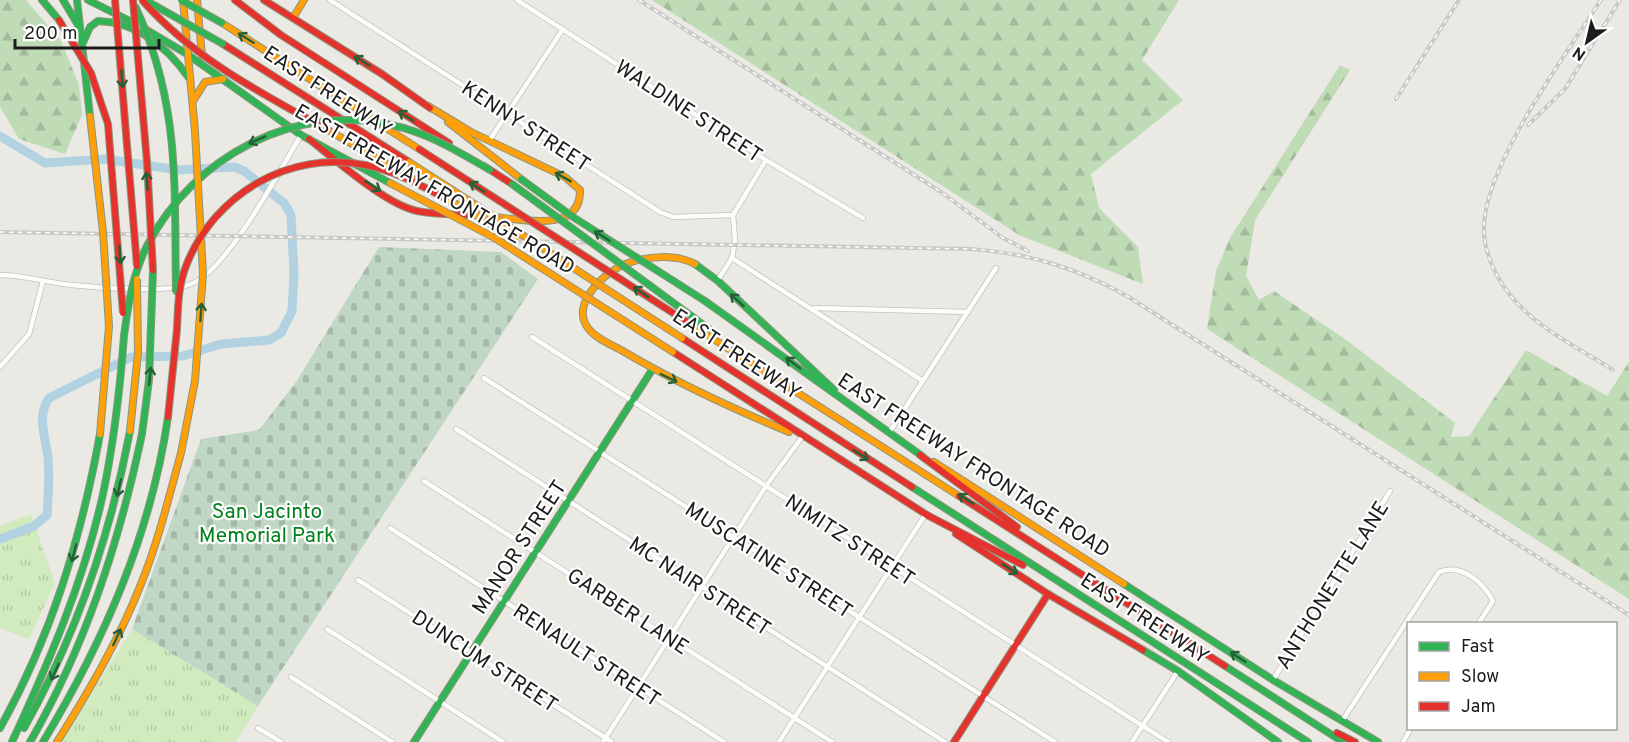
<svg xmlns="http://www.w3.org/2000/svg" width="1629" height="742" font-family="Overpass,sans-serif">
	<defs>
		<pattern id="grass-tufts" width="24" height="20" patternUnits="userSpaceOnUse" patternTransform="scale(1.5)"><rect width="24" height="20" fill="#d1ebbf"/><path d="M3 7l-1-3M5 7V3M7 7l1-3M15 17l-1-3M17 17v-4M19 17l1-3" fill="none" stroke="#b3c9a4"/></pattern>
		<pattern id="forest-firs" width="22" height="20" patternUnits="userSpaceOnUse" patternTransform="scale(1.5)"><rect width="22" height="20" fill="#bfdcb6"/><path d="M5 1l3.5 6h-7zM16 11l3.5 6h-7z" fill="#a4bc9c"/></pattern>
		<pattern id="cemetery-stones" width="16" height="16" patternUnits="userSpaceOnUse" patternTransform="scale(1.5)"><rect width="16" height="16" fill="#c1d7c5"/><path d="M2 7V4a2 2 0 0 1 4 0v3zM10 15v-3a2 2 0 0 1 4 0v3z" fill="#a5b8a9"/></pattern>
	</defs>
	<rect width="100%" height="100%" fill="#eae9e4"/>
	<!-- grass -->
	<g fill="url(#grass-tufts)">
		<polygon points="31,514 55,583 29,639 0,628 0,526"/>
		<polygon points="132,629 258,706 236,742 61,742"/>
	</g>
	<!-- forest -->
	<g fill="url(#forest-firs)">
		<polygon points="0,0 26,0 61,41 79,85 82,115 65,154 19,139 0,107"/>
		<polygon points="652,0 1179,0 1142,60 1183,100 1091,174 1099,208 1138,247 1143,284 1019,235"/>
		<polygon points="1340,65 1350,70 1255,220 1246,276 1259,300 1274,291 1345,339 1455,423 1451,437 1469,436 1526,350 1607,396 1629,362 1629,599 1207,329 1216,271 1230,238"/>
	</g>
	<!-- cemetery -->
	<polygon fill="url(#cemetery-stones)" points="379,247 501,252 538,279 258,706 132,629 201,439 259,430 296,382"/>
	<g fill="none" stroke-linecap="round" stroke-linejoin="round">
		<!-- river -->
		<path stroke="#b3d2e1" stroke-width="9" d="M0,136L45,163L105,159L178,170L234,167L244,171L284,203L291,215L294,273L292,311L281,333L269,340L221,344L183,356L131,357L49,398C36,417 46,438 48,458C50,477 48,497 47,515L34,526L0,539"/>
		<!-- street casing -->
		<g stroke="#c3c2c0" stroke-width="6">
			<g id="street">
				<polyline points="330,0 660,212 673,217 733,215"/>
				<polyline points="517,0 766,160 863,218"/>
				<polyline points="489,141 563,29"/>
				<polyline points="732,258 923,381"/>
				<path d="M0,275C25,275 47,283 72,285C99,288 167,293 191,284C227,271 280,170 301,135"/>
				<polyline points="717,281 732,258 735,240 733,215 766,160"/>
				<polyline points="814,308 968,312"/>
				<polyline points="532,337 1168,742"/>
				<polyline points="0,367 29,334 43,281"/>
				<polyline points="484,378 1055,742"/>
				<polyline points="456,429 945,742"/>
				<polyline points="889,433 996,268"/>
				<polyline points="424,481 832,742"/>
				<polyline points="390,528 724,742"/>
				<polyline points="358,580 612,742"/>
				<polyline points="327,629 503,742"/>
				<polyline points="291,677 392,742"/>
				<polyline points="1273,680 1390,491"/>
				<path d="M1342,721L1439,572C1461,563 1483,582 1493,601L1478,624"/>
				<polyline points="258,728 281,742"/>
				<polyline points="603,742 766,486 802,437"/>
				<polyline points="779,742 925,515"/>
				<polyline points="1132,742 1178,671"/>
				<polyline points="1403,742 1411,728"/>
			</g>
		</g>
		<!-- fast casing -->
		<g stroke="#8f947c" stroke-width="8">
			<g id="fast">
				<polyline points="42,0 59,20"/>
				<polyline points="63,0 78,25"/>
				<polyline points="77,0 90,116"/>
				<polyline points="88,0 136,24"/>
				<polyline points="145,29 187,54 301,135 390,183"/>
				<path d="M82,45L90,27L98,21C138,22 167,47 189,78"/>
				<polyline points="695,264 718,281 834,390"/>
				<polyline points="705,301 922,456"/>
				<polyline points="694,318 713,332"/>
				<polyline points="912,487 1308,742"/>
				<polyline points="1124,584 1273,680 1378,742"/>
				<polyline points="1143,650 1178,671 1278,742"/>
				<polyline points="1225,666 1343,742"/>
				<path d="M0,728C52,635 81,538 100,434"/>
				<path d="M24,728C77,634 110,537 130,431"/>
				<path d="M12,742C49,662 84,581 103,494C114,442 120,389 124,336"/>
				<path d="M30,742C86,645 119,543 142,434"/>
				<path d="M43,742C104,641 151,534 168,417"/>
				<polyline points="414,742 652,370"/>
			</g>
		</g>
		<!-- slow casing -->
		<g stroke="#8f947c" stroke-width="8">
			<g id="slow">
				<polyline points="183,0 195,131"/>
				<polyline points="197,0 202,56"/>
				<polyline points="293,18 304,0"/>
				<polyline points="222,23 419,149"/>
				<polyline points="193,101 205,82 223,79"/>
				<path d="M428,106L471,132L565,177L580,190C581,233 524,220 495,217"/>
				<polyline points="448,122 521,179"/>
				<polyline points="328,130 413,179"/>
				<polyline points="440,195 472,213"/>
				<path d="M695,264C676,254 649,256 628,263C607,270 569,303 588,328C595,338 610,344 621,350C675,382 731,408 789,432"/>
				<polyline points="690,324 959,496"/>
				<polyline points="934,462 1124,584"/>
				<path d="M57,742C89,691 119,640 141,584C158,542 169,497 181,453"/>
			</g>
		</g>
		<!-- jam casing -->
		<g stroke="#8f947c" stroke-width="8">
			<g id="jam">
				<polyline points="235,0 281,35 449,143"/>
				<polyline points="264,0 382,74 430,108"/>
				<polyline points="223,44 409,162"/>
				<path d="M309,139C336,160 385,204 417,211C435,215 455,214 473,215"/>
				<polyline points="484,166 512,184"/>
				<polyline points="682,338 912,487"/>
				<polyline points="673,352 927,515"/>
				<polyline points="168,417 177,329"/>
				<polyline points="920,455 1017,527"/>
				<polyline points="959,496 1225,666"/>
				<polyline points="925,514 1023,565"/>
				<polyline points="956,534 1048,594 1143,650"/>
				<polyline points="1337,733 1355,742"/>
				<polyline points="954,742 1048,594"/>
			</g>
		</g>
		<!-- street -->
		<use href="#street" stroke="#fcfcfb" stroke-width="4.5"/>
		<!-- fast -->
		<use href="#fast" stroke="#30b455" stroke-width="6"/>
		<!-- slow -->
		<use href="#slow" stroke="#ff9f0a" stroke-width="6"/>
		<!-- jam -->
		<use href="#jam" stroke="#e5322d" stroke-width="6"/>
		<!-- rail casing -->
		<g stroke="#c9c9c8" stroke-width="4">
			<g id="rail">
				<polyline points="639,0 941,192 1003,238 1028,251"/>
				<path d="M1601,0C1566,54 1483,167 1484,229C1484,260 1503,291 1526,312C1551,335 1585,352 1613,370"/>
				<polyline points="1396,99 1459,0"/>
				<polyline points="1528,125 1565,89 1620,0"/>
				<path d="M0,232L971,249C1028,253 1077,268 1127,296L1629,615"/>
			</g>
		</g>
		<!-- rail -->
		<use href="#rail" stroke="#fff" stroke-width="1.5" stroke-dasharray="4.5" stroke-linecap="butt"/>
		<!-- fast-bridge casing -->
		<g stroke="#8f947c" stroke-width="8" stroke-linecap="butt">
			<g id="fast-bridge">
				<polyline points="145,0 223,44"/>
				<polyline points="181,0 222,23"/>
				<path d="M135,6C181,104 174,187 176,292"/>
				<polyline points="521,179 573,217 705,301"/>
				<polyline points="512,184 694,318"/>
				<path d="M124,336C128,305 133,272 148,244C194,157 294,103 391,125C427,132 459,152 490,170"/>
				<polyline points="142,434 149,380 153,270"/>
			</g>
		</g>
		<!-- slow-bridge casing -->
		<g stroke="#8f947c" stroke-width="8" stroke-linecap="butt">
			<g id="slow-bridge">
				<polyline points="90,116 103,232 109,326 100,434"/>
				<polyline points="409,162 682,338"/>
				<polyline points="390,183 493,237 673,352"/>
				<polyline points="472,213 516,237"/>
				<polyline points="130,431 138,353 137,279"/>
				<polyline points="181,453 195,381 203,274 195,131"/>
			</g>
		</g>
		<!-- jam-bridge casing -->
		<g stroke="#8f947c" stroke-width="8" stroke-linecap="butt">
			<g id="jam-bridge">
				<polyline points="115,0 137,266"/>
				<polyline points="133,0 147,162 153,270"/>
				<path d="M142,0C194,59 261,93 328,130"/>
				<polyline points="59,20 91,73 108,124 123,313"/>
				<polyline points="419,149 690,324"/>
				<path d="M177,329C178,308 178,286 186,266C214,194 289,150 365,165C393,170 420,185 445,198"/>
			</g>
		</g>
		<!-- fast-bridge -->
		<use href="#fast-bridge" stroke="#30b455" stroke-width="6"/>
		<!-- slow-bridge -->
		<use href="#slow-bridge" stroke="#ff9f0a" stroke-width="6"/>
		<!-- jam-bridge -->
		<use href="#jam-bridge" stroke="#e5322d" stroke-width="6"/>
	</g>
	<!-- one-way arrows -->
	<defs><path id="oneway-shaft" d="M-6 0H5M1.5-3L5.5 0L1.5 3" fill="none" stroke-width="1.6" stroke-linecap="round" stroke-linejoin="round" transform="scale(1.5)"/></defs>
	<g stroke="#256036">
		<use href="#oneway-shaft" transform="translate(246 38) rotate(-148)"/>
		<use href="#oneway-shaft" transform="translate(362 61) rotate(-148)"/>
		<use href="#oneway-shaft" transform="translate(122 79) rotate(85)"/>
		<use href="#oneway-shaft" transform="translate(406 116) rotate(-147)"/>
		<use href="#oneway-shaft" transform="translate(257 140) rotate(156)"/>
		<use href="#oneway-shaft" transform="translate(563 177) rotate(-151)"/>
		<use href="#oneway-shaft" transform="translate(147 181) rotate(-94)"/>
		<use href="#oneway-shaft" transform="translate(373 186) rotate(33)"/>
		<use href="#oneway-shaft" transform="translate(477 187) rotate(-147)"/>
		<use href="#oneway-shaft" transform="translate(602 236) rotate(-148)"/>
		<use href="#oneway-shaft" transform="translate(120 255) rotate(86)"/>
		<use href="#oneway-shaft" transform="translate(641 292) rotate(-147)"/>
		<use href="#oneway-shaft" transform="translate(737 300) rotate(-137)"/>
		<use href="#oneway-shaft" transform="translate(201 312) rotate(-86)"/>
		<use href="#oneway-shaft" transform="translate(793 363) rotate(-143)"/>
		<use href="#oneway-shaft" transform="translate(150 376) rotate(-84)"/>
		<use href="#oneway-shaft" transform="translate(669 378) rotate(26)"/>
		<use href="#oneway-shaft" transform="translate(861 455) rotate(33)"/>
		<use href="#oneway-shaft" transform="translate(119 488) rotate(103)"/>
		<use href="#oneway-shaft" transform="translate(966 499) rotate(-147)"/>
		<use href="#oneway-shaft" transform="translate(74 553) rotate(105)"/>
		<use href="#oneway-shaft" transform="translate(1010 569) rotate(33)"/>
		<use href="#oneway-shaft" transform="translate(117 637) rotate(-65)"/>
		<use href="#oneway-shaft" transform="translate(1238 657) rotate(-147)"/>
		<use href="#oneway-shaft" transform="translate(55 672) rotate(115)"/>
	</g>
	<g text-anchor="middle" stroke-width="4.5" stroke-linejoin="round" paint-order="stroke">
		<!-- street labels -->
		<g font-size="21" fill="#1c1c1c" stroke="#fff">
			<text transform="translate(328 91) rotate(33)" y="7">EAST FREEWAY</text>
			<text transform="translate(689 111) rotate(33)" y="7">WALDINE STREET</text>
			<text transform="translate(526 126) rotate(33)" y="7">KENNY STREET</text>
			<text transform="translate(435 189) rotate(30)" y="7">EAST FREEWAY FRONTAGE ROAD</text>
			<text transform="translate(737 354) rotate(33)" y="7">EAST FREEWAY</text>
			<text transform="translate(974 465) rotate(33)" y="7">EAST FREEWAY FRONTAGE ROAD</text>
			<text transform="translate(850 540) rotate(33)" y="7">NIMITZ STREET</text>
			<text transform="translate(519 547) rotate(-57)" y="7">MANOR STREET</text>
			<text transform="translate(769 560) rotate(33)" y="7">MUSCATINE STREET</text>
			<text transform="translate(1332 585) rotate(-58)" y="7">ANTHONETTE LANE</text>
			<text transform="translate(700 586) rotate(33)" y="7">MC NAIR STREET</text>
			<text transform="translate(628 611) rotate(33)" y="7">GARBER LANE</text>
			<text transform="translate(1145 618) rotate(33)" y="7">EAST FREEWAY</text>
			<text transform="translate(587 655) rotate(33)" y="7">RENAULT STREET</text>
			<text transform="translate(485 661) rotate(33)" y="7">DUNCUM STREET</text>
		</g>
		<!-- park labels -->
		<g font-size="21" fill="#03811d" stroke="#fff">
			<text x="267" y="518">San Jacinto<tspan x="267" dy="24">Memorial Park</tspan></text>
		</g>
	</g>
	<!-- legend -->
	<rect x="1407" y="622" width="210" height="108" fill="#ffffff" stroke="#a4a4a4" stroke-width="1.5"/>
	<rect x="1419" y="642" width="30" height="9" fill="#30b455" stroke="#a4a4a4" stroke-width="1.5"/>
	<text x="1461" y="652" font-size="18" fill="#1c1c1c">Fast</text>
	<rect x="1419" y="672" width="30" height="9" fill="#ff9f0a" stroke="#a4a4a4" stroke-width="1.5"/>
	<text x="1461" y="682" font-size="18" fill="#1c1c1c">Slow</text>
	<rect x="1419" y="702" width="30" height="9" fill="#e5322d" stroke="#a4a4a4" stroke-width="1.5"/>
	<text x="1461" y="712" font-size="18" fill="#1c1c1c">Jam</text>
	<!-- north arrow -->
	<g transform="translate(1587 42) rotate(214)" stroke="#ffffff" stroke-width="4.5" paint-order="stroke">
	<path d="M0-4.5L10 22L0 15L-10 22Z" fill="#1c1c1c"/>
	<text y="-9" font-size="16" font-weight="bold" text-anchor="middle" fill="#1c1c1c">N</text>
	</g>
	<!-- scale -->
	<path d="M15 39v9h144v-9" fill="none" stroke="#1c1c1c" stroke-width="3"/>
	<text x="24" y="39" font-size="18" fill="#1c1c1c" stroke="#ffffff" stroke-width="4.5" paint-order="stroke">200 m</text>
</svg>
